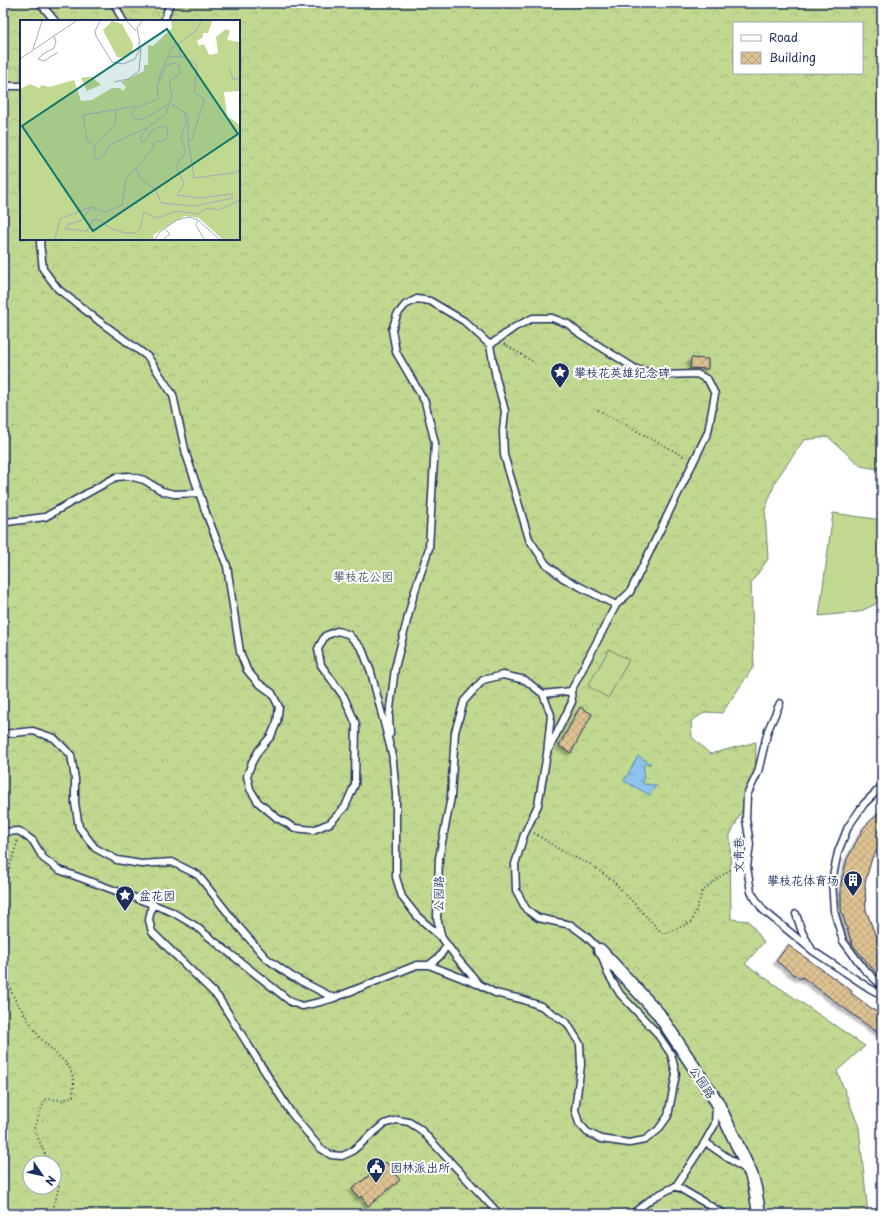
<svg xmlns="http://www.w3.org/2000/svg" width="885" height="1217" font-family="'Playpen Sans','LXGW WenKai TC',sans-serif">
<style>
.forest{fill:url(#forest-crowns);stroke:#6e8476;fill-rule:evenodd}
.garden{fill:#c0d88f;stroke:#6e8476}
.water{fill:url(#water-ripples);stroke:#5f88b3}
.building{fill:url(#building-cross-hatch);stroke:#1b2f5e;filter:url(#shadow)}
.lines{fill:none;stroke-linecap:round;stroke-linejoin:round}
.service-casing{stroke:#1b2f5e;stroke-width:9}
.minor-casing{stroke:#1b2f5e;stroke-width:15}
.path{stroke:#1b2f5e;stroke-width:2;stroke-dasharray:1 3;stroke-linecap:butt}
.service{stroke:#fff;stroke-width:6}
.minor{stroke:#fff;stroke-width:12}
.labels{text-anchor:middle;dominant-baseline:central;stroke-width:4;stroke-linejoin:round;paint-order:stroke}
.poi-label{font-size:12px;fill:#1b2f5e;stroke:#fff;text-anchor:start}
.park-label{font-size:12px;fill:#44596a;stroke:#fff}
.street-label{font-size:12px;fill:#1b2f5e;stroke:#fff}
.inset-road{fill:none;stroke:#a4acbf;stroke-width:1}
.view{fill:#0f766e;fill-opacity:0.15;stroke:#0f766e;stroke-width:2}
.inset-edge{fill:none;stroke:#1b2f5e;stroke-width:2}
</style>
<defs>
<pattern id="forest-crowns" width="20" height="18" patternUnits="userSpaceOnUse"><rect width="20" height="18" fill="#c0d88f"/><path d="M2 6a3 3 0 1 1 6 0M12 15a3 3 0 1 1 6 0" fill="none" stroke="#a4ba7e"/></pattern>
<pattern id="water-ripples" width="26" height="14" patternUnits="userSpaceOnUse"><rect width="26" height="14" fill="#8cc4eb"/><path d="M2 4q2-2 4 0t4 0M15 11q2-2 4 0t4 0" fill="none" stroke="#72a0c2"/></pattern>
<pattern id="building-cross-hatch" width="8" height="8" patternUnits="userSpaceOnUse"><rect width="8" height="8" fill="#ddc191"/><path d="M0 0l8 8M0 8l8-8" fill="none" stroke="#bda67f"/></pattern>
<filter id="shadow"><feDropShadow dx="-3" dy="3" stdDeviation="1" flood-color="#0004"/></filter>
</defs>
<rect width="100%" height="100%" fill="#fff"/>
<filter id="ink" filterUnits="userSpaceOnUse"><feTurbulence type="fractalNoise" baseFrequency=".025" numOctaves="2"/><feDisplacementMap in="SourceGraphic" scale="8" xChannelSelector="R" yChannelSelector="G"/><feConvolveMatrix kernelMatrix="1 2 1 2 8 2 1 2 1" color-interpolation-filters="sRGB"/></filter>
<g filter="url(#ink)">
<path class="forest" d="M3,3H882V470L861,466L828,437L804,440L776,480L765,510L768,559L751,583L754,666L722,713L706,712L691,721L692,737L710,754L756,742L755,785L730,835L731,919L749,921L764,942L745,964L865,1046L837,1071L859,1127L868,1214H3ZM21,21H239V239H21ZM734,23H862V73H734ZM30,1163H54V1187H30Z"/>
<path class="garden" d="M833,513L882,520V601L859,612L819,616Z
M609,649L629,660L608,698L588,686Z
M882,872V916C877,903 877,885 882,872Z"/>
<path class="water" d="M638,756L651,764H644L643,784L656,785L650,795L624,781Z"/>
<path class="building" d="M691,358L708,359V369L690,368Z
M580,707L592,714L571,753L559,746Z
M882,810V844L872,858L865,883L866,910L875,934L882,943V980L852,944L841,910V883L847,859L864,827Z
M788,945L852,991L851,993L882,1016V1036L802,977L800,979L776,961Z
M386,1162L400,1180L368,1206L361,1196L359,1198L352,1189Z"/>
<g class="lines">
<g class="service-casing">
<path id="service" d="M40,3L55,21
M114,3L123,21
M164,21L170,3
M3,86H21
M41,239L40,243L43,269L58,289L99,321L148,357L173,395L186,454L206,513L227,566L240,652L247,670L257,682L272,693L279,707L277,722L271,736L259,750L252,762L247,776L250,789L258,802L277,818L295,828L313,830L330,823L345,807L355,784L356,724L344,697L321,665L318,649L325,636L337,631L348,634L362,649L371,672L392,754
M490,345L515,327L533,318H552L568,324L580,334L636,369L660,375L697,374L708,380L715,394L708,432L630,592L616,605L571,691L572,702L549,749
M3,521L7,522L45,517L116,477L129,476L144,480L162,491L174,494L199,493
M503,675L525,680L543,694L551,715L547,754L538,805L524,835L515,864L516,890L526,909L538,918L571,925L586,936L600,950L608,974L620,994L656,1032L671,1054L676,1074L668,1116L658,1130L645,1140L629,1143L601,1139L587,1132L579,1123L575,1110L581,1065L580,1044L567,1023L541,1006L521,999L495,993L479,984L456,957L442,938L437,918L439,858L451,797L455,732L464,701L483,680Z
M543,694L571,691
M780,703L768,730L758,772L747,795L746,819L750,844L747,867L751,892L763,910L813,951L869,988L882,995
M3,734L33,731L54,738L71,755L75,779V803L79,827L95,848L117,860L141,864L172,862L198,875L238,926L266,958L291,976L334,998
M390,734L389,717L395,668L413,597L429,548L435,443L425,402L396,352L392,330L397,315L405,305L417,299L430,301L464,321L490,345L496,378L505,411L503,431L504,455L529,539L546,564L563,578L616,605
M392,751L396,794V877L402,897L417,916L442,938
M882,786L864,804L848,827L838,852L832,881L834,911L843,941L864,969L882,986
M3,832L19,831L33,841L43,858L59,870L152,904L172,912L194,925L291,1002L302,1006L320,1002L334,998L417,965H429L477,984
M152,904L149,920L152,932L218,997L291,1113L320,1148L331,1155L342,1156L351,1152L384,1124L397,1120L409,1122L421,1130L499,1214
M796,914L802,932L811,948
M429,965L440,956L447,945
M705,1142L747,1171
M676,1186L724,1214
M632,1214L654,1197L676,1186L705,1142L715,1124L716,1105"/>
</g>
<g class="minor-casing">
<path id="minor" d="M600,950L658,1013L717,1102L751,1174L755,1188L759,1214"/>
</g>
<path class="path" d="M504,344L535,363
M598,410L687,458
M534,833L565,853L590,864L612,880L663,934L692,922L702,892L718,878L739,864
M3,888L18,840
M3,911L8,931L3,951
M3,970L14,998L40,1038L69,1066L74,1080L73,1096L63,1100L45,1099L34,1129L49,1163
M52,1214L59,1186L54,1174"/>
<use href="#service" class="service"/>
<use href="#minor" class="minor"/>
</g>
</g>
<defs>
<g id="sight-pin" transform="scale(1)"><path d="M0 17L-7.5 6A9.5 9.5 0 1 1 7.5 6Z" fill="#1b2f5e" stroke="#fff"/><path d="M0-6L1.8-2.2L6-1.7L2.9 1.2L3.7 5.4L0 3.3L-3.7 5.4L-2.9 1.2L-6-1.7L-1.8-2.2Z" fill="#fff"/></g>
<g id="building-pin" transform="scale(1)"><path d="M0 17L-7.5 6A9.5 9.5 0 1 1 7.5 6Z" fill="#1b2f5e" stroke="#fff"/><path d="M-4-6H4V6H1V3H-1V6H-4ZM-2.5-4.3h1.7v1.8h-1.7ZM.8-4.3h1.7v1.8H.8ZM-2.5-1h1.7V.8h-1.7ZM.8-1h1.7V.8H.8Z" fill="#fff"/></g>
<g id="civic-pin" transform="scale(1)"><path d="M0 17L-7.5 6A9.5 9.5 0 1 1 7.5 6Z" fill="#1b2f5e" stroke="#fff"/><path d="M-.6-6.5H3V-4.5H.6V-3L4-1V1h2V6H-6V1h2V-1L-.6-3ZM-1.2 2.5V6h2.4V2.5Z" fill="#fff"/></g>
</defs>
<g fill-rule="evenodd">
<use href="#sight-pin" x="560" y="372"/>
<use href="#building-pin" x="853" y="880"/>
<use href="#sight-pin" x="125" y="895"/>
<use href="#civic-pin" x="376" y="1167"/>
</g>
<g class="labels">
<g class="poi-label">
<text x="574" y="372">攀枝花英雄纪念碑</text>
<text x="839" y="880" text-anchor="end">攀枝花体育场</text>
<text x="139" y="895">盆花园</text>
<text x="390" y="1167">园林派出所</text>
</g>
<g class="park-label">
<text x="363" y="576">攀枝花公园</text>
</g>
<g class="street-label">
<text transform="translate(738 855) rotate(-91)">文青巷</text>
<text transform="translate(438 894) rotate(-89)">公园路</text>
<text transform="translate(703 1082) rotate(57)">公园路</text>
</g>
</g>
<g transform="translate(20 20)">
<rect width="220" height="220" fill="#fff"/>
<path d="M151,1H192L188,13H183V17L177,21L179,26L184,24L189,35L198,33L196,17L206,9L210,11L207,20L220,22V71L204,72L207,96L220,105V219H202L179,198L165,196L133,215L134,219H0V69L10,64L19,68L22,65L29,67L54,60L61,81L72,80L92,68H100L103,71L106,67L101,62L124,51V45H128V25L133,26L152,8Z" fill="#c0d88f"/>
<path d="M92,1L102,4L113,24L112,32L106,37H97L83,10ZM66,57H72L81,65L67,71L61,58Z" fill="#c0d88f"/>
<path class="inset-road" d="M80,1L75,11L76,16L92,42L103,44L115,39L119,31V22M107,1L116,11M34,16L36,22L34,28L23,34L18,39L24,41L38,32M159,22L160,36M120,23L117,8L122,1M13,29L22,1M148,37L160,36L174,42L177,48L174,73L183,78L184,81L172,119L168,121M0,39L56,1M209,47L213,59H220M94,62L108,59L119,51L121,28M138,64L147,45L155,43L159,45L160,53L149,62L152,76L149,84L124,99H115L112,94L114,89L138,79L137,67L141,52L152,28L176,11L181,1M150,83L168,95V118L174,158L213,153L220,150M96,90L95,105L75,126L74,136L77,139L83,136L91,124L127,108M131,105L146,94L149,84M75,126L67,120L63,95L117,86M116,148L121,159L135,169L141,183L175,186L213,178L211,174L180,178L157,175L164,164L156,146L166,132L161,118L166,103L165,92M71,187L62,200L47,205L45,209L67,211L73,200L77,199L92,209L105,213H115L120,209L124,192L137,198L157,191L177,194L188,188L199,190L220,180M35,219L40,199L71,187L85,192L102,185L106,159L131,131L135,122L146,120L148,116L147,108L141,106L131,111L125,122L121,121V116L131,104M135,219L140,212L157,200L169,197L178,200M144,219L150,214L145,209M184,219L176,205L178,200L199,219"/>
<path class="view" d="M147,9L218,114L73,211L2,106Z"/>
<rect width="220" height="220" class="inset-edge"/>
</g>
<rect width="885" height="1217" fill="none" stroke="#fff" stroke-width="16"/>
<rect x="8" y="8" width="869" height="1201" fill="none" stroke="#1b2f5e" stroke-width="1.5" filter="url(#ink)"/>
<rect x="733" y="22" width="130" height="52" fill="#ffffff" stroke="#a4acbf"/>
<rect x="741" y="35" width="20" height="6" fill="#ffffff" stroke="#a4acbf"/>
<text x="769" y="42" font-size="12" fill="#1b2f5e">Road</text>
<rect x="741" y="52" width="20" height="12" fill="url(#building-cross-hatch)" stroke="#a4acbf"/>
<text x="769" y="62" font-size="12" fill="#1b2f5e">Building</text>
<g transform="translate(42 1175) rotate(124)"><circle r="19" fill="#ffffff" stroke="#a4acbf"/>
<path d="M0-3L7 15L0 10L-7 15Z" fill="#1b2f5e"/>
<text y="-6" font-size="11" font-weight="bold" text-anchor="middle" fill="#1b2f5e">N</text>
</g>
</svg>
